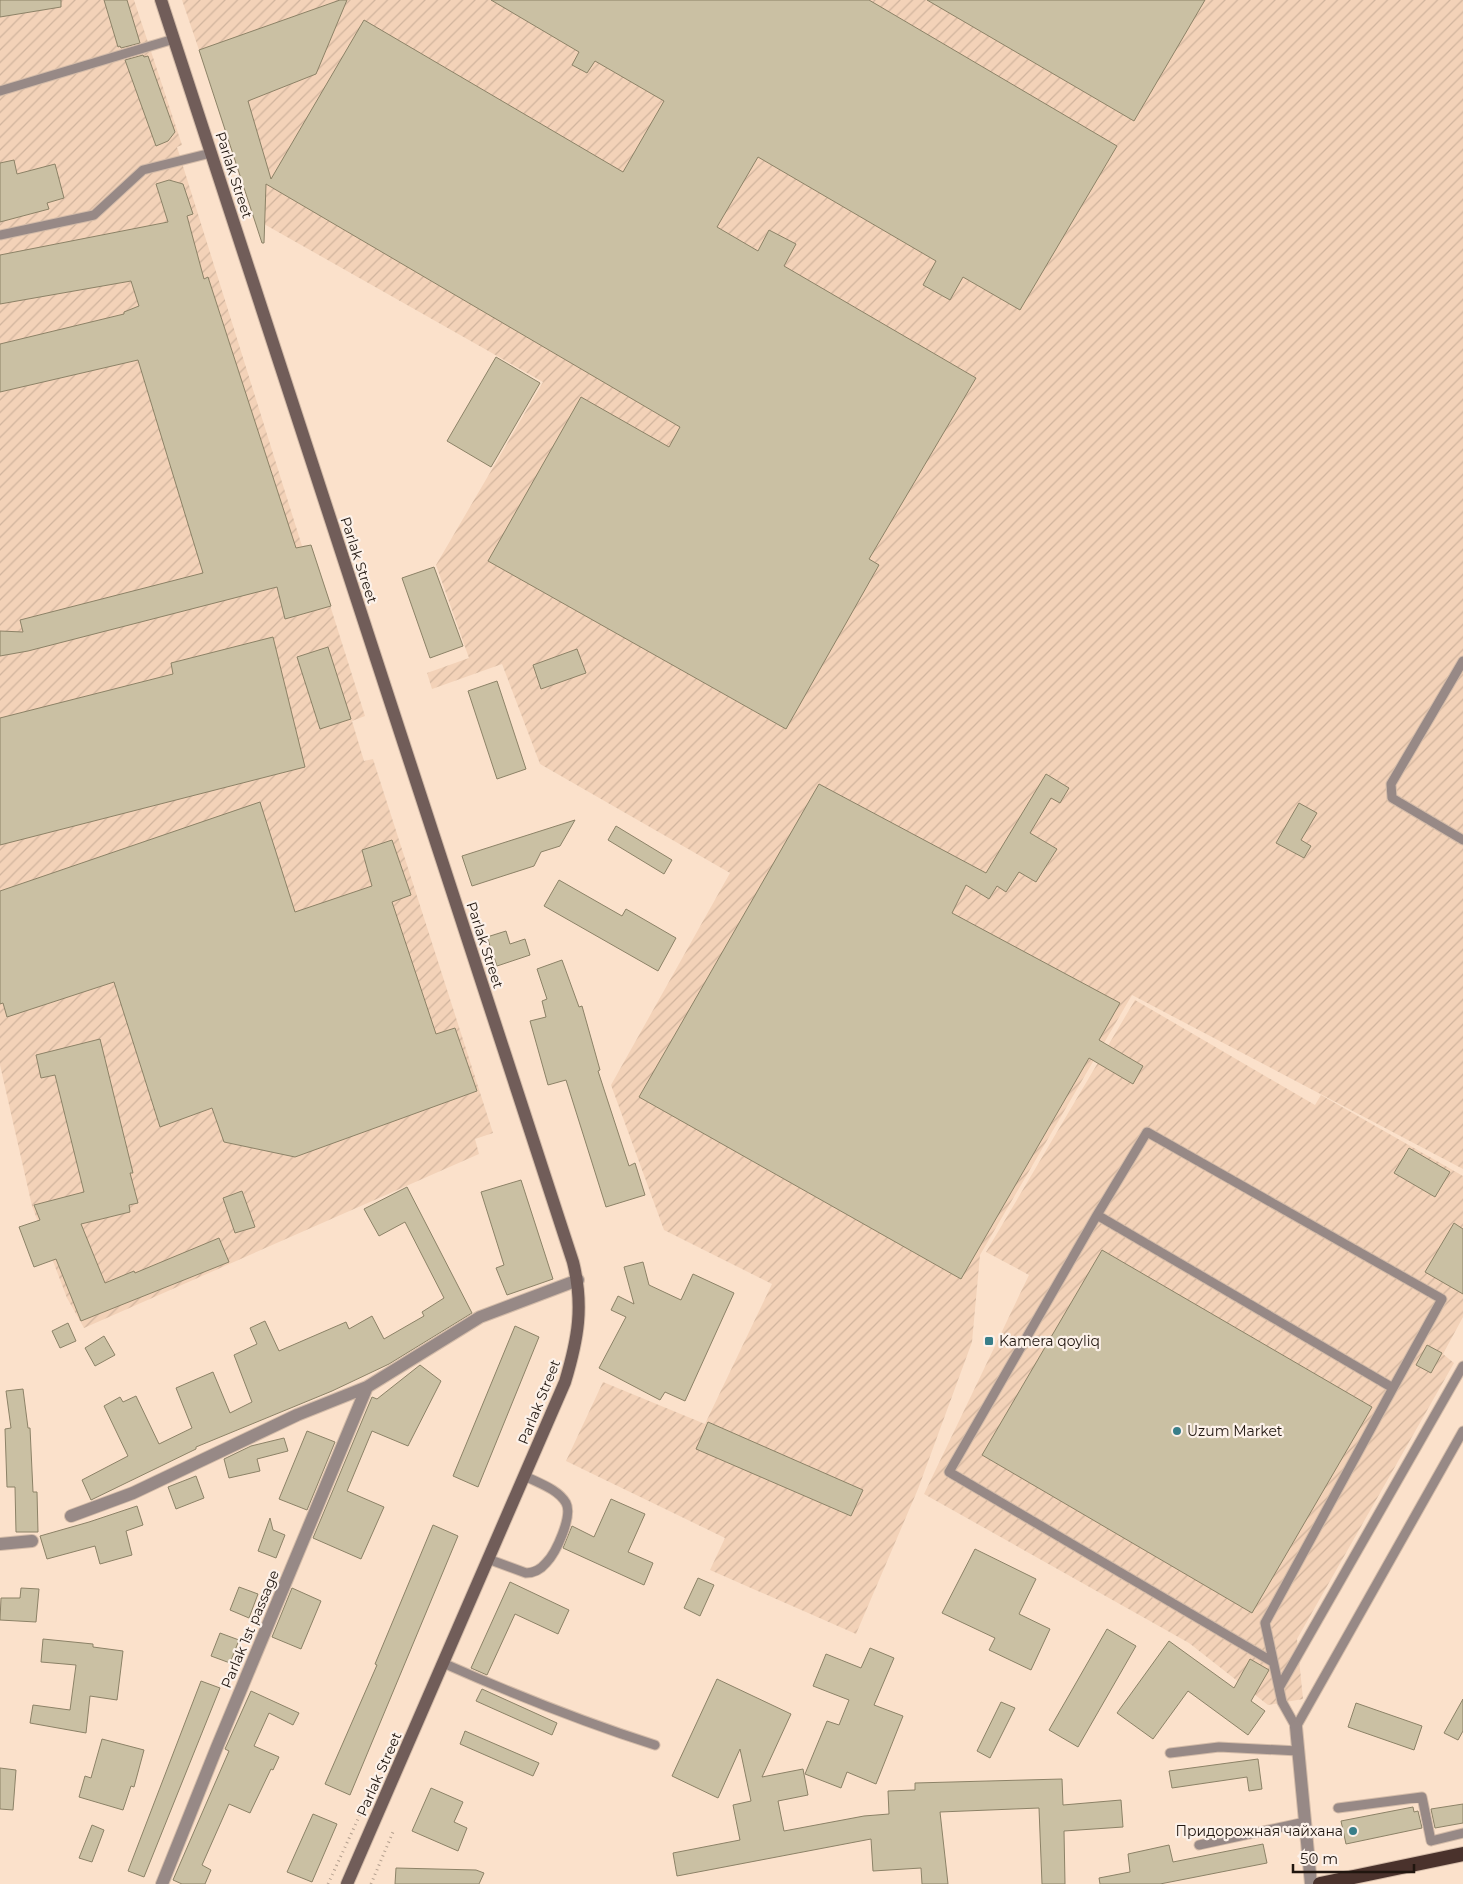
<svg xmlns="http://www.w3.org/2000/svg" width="1463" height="1884" font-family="Montserrat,sans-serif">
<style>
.industrial{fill:url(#industrial-furrows)}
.building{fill:#cac0a3;stroke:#8c8267}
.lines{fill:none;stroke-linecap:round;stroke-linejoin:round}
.service-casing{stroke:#d4bca9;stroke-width:11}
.minor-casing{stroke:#d4bca9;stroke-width:14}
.secondary-casing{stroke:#d4bca9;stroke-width:14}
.trunk-casing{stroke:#d4bca9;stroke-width:16}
.path{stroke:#b39f8e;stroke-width:3;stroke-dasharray:1 4;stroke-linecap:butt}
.service{stroke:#978986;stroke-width:9}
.minor{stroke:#978986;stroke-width:12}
.secondary{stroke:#715d59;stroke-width:12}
.trunk{stroke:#4a322c;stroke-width:14}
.poi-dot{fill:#387e89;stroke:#fcf1e9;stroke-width:2}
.labels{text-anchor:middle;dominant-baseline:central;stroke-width:4.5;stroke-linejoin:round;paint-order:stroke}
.street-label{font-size:14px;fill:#20160f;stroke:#fcf1e9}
.poi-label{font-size:14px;fill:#20160f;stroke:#fcf1e9;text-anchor:start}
</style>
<defs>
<pattern id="industrial-furrows" width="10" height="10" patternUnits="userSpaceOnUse" patternTransform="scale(1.25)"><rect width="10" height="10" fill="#f3d2b8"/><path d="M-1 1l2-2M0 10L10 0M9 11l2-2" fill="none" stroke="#d0b49d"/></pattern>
</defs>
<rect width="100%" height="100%" fill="#fbe1cb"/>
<path class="industrial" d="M0,0H134L182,145L177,147L302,546L311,545L365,716L352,721L364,761L373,759L493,1133L475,1139L479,1154L84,1328L67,1298L32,1206L0,1065Z
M182,0H1463V1169L1132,995L980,1255L972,1342L918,1489L856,1634L710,1570L725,1538L566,1461L603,1382L705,1424L772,1284L664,1230L611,1085L730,873L540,764L502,664L432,689L427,673L469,658L436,565L543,382L264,224L199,50Z
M1135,1000L1315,1105L1321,1095L1463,1176V1317L1443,1354L1454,1363L1297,1639L1303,1699L1268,1705L1189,1643L924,1494L1029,1275L986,1252Z"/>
<path class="building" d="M0,0H61V7L0,17Z
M104,0H127L140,43L121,48L120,46L118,47Z
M340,0H347L316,74L248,101L271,179L364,20L623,172L664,101L595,61L587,73L572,65L579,52L491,0H869L1117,146L1020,310L963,277L950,300L923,285L936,261L758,157L717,227L758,251L769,230L796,244L784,266L976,378L869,559L879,565L786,729L488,561L581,397L669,447L680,427L266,184L264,243H262L199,50Z
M927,0H1205L1134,121Z
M143,55L144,57L148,56L175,132L168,141L156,146L125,60Z
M14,160L17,174L55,164L64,198L47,203L49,209L0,222V163Z
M169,180L183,184L193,214L187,216L204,279L208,277L296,548L311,545L331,606L285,619L277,587L28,651L0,656V631L23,632L20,620L203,573L138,360L0,392V344L124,314V312L139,306L131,281L0,304V255L168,222L156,184Z
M496,357L540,383L491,467L447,441Z
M434,567L463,646L430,658L402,578Z
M273,637L305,767L0,845V718L173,674L171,663Z
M328,647L351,719L320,729L297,657Z
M577,649L586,673L541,689L533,665Z
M497,681L526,769L497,779L468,691Z
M1046,774L1069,788L1060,803L1051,798L1030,833L1057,849L1036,882L1019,872L1006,892L997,886L989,899L966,885L952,913L1120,1003L1099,1040L1143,1066L1133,1084L1089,1058L961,1279L639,1097L819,784L986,873Z
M260,802L295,912L372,886L362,850L392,840L411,895L392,902L436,1034L455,1028L477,1091L295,1157L224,1142L212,1108L160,1127L114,982L7,1017L3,1003L0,1004V891Z
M1299,803L1317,813L1301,840L1311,846L1304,858L1276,843Z
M575,820L560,846L541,852L534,866L472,886L462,856Z
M616,826L672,860L664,874L608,840Z
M559,880L622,916L626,909L676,938L658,971L544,906Z
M506,931L510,944L525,939L530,955L497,966L487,937Z
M562,960L579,1007L582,1006L600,1070L598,1071L629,1166L635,1163L645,1195L606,1207L566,1080L548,1085L530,1021L546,1017L542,1001L547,999L537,969Z
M100,1039L133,1173H130L138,1203L129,1205L130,1212L81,1224L105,1283L134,1271L135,1273L219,1238L229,1262L81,1321L56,1259L34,1267L19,1227L40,1220L34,1205L84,1192L55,1075L41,1078L36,1055Z
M1409,1148L1450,1172L1435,1197L1394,1173Z
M521,1180L553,1279L507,1295L496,1268L504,1265L481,1192Z
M407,1187L472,1313L389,1364L332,1391L196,1447V1449L91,1500L82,1480L128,1456L104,1406L120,1397L123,1402L136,1396L159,1444L192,1428L176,1388L213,1372L230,1413L252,1402L234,1355L257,1344L250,1328L265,1321L279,1351L346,1322L349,1329L372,1316L384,1339L424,1316L422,1312L444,1298L405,1222L379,1236L364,1209Z
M242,1191L255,1227L235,1233L223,1198Z
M1454,1223L1463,1229V1294L1425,1272Z
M1102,1250L1372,1407L1252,1613L982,1455Z
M643,1262L649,1285L681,1300L693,1274L734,1293L685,1401L665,1392L660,1400L599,1368L626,1317L611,1310L618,1296L634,1304L624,1267Z
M68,1323L76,1341L60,1348L52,1331Z
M515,1326L539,1337L478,1487L453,1476Z
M104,1336L115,1355L95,1366L85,1348Z
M1427,1345L1442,1353L1431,1373L1416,1365Z
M420,1365L441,1381L408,1446L372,1431L347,1491L384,1507L361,1559L313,1538L372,1397L377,1399Z
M23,1389L28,1428H30L33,1492H37L38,1532H16L15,1487H7L5,1429L11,1428L6,1391Z
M708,1422L863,1490L851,1516L696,1449Z
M307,1431L335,1442L307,1510L279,1499Z
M284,1438L288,1451L257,1459L260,1471L229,1478L224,1459L251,1446Z
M196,1476L204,1498L176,1509L168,1487Z
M611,1499L645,1514L628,1552L653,1563L644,1585L563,1548L572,1526L594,1537Z
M137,1506L143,1525L126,1531L132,1555L100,1564L95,1546L47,1559L40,1536L89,1522Z
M270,1518L273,1530L285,1535L276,1558L258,1551Z
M433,1525L458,1536L350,1795L325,1784L377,1665L375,1664Z
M975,1549L1036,1579L1019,1614L1050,1629L1031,1670L989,1650L995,1638L942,1613Z
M698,1578L714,1585L700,1616L684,1608Z
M510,1582L569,1610L558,1634L515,1614L487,1675L471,1668Z
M239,1587L258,1594L249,1618L230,1610Z
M21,1588L39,1589L36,1622L0,1620L1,1598H20Z
M292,1588L321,1601L301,1649L272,1637Z
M1107,1629L1136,1646L1078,1747L1049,1730Z
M220,1633L239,1640L230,1663L211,1656Z
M43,1639L93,1644V1647L123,1651L117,1700L90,1696L86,1733L30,1723L33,1705L70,1710L76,1665L41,1662Z
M1169,1641L1234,1688L1250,1659L1269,1670L1251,1701L1265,1711L1248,1735L1188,1691L1153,1739L1117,1713Z
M870,1648L894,1658L874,1705L903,1716L876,1784L847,1772L841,1788L805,1774L827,1721L839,1725L849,1700L813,1686L826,1654L861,1668Z
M717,1679L791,1714L762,1777L803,1769L808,1795L778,1801L784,1831L864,1816L889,1814L888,1791L915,1790V1783L1062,1779L1063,1805L1121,1800L1123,1827L1064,1831L1065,1884H1042L1039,1808L940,1812L948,1884H922L921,1868L873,1871L871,1839L677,1876L673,1853L740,1840L733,1805L751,1801L740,1749L718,1798L672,1776Z
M201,1681L220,1688L144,1877L128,1871Z
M482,1689L557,1723L552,1735L476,1701Z
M251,1691L299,1713L293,1725L269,1713L254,1746L279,1757L273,1770L271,1769L250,1813L229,1804L202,1865L211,1870L205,1884H182L173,1880L229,1751L225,1749Z
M1463,1699V1731L1458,1740L1444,1733Z
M1001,1702L1015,1708L990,1758L977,1751Z
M1356,1703L1422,1726L1414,1750L1348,1727Z
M465,1731L539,1763L533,1776L460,1744Z
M102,1739L144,1750L134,1787L131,1786L123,1810L79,1797L85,1776L91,1778Z
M1258,1759L1262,1789L1249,1791L1247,1777L1172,1788L1169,1771Z
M0,1768L16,1770L13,1810L0,1809Z
M431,1788L463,1802L454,1822L467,1828L458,1851L412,1831Z
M1463,1804V1823L1435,1828L1431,1809Z
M1413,1807L1414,1812L1418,1811L1422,1828L1346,1844L1341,1821Z
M313,1814L337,1824L312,1882L287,1872Z
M92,1825L104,1830L92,1862L79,1858Z
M1263,1844L1267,1863L1160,1884H1100L1099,1878L1130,1872L1128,1854L1169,1845L1173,1862Z
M396,1868L476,1870L484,1873L479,1884H395Z"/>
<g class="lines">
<g class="service-casing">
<path id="service" d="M0,91L174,39
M0,235L94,215L143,170L211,153
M1463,661L1391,784L1392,798L1463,840
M1097,1215L1147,1132L1442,1299L1393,1388
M488,1559L526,1573C534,1573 541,1569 546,1563C556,1553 573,1516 566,1503C558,1489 538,1483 525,1476
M1273,1662L949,1472L1097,1215L1393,1388L1265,1623L1282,1702L1296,1727
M443,1663C513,1694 583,1722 655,1745
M1279,1688L1463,1366
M1296,1727L1463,1431
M1170,1753L1219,1747L1298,1751
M1338,1808L1422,1797L1431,1841L1463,1833
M1199,1845L1305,1822"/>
</g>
<g class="minor-casing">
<path id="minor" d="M71,1516L133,1493L297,1415L367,1387L480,1317L578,1280
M0,1544L32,1541
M1296,1727L1311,1884
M162,1884L217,1747L367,1387"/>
</g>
<g class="secondary-casing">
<path id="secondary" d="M161,0L573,1262C584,1306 578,1339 565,1382L347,1884"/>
</g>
<g class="trunk-casing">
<path id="trunk" d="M1320,1884L1463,1854"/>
</g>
<path class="path" d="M328,1884L364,1806
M371,1884L393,1832"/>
<use href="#service" class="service"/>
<use href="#minor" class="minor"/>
<use href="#secondary" class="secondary"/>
<use href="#trunk" class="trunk"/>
</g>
<g class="poi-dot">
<rect x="984" y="1336" width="10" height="10" rx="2.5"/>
<circle cx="1177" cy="1431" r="5"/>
<circle cx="1353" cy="1831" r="5"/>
</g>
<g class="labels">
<g class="street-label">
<text transform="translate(234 175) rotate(72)">Parlak Street</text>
<text transform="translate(359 560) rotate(72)">Parlak Street</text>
<text transform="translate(485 945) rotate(72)">Parlak Street</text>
<text transform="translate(539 1402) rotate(-68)">Parlak Street</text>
<text transform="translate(250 1629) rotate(-67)">Parlak 1st passage</text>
<text transform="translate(379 1774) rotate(-66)">Parlak Street</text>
</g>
<g class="poi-label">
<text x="999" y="1341">Kamera qoyliq</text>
<text x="1187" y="1431">Uzum Market</text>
<text x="1343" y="1831" text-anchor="end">Придорожная чайхана</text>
</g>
</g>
<path d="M1293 1864v8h121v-8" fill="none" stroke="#20160f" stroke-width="2.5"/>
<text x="1300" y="1864" font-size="15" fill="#20160f" stroke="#fcf1e9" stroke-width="4" paint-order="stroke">50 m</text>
</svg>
